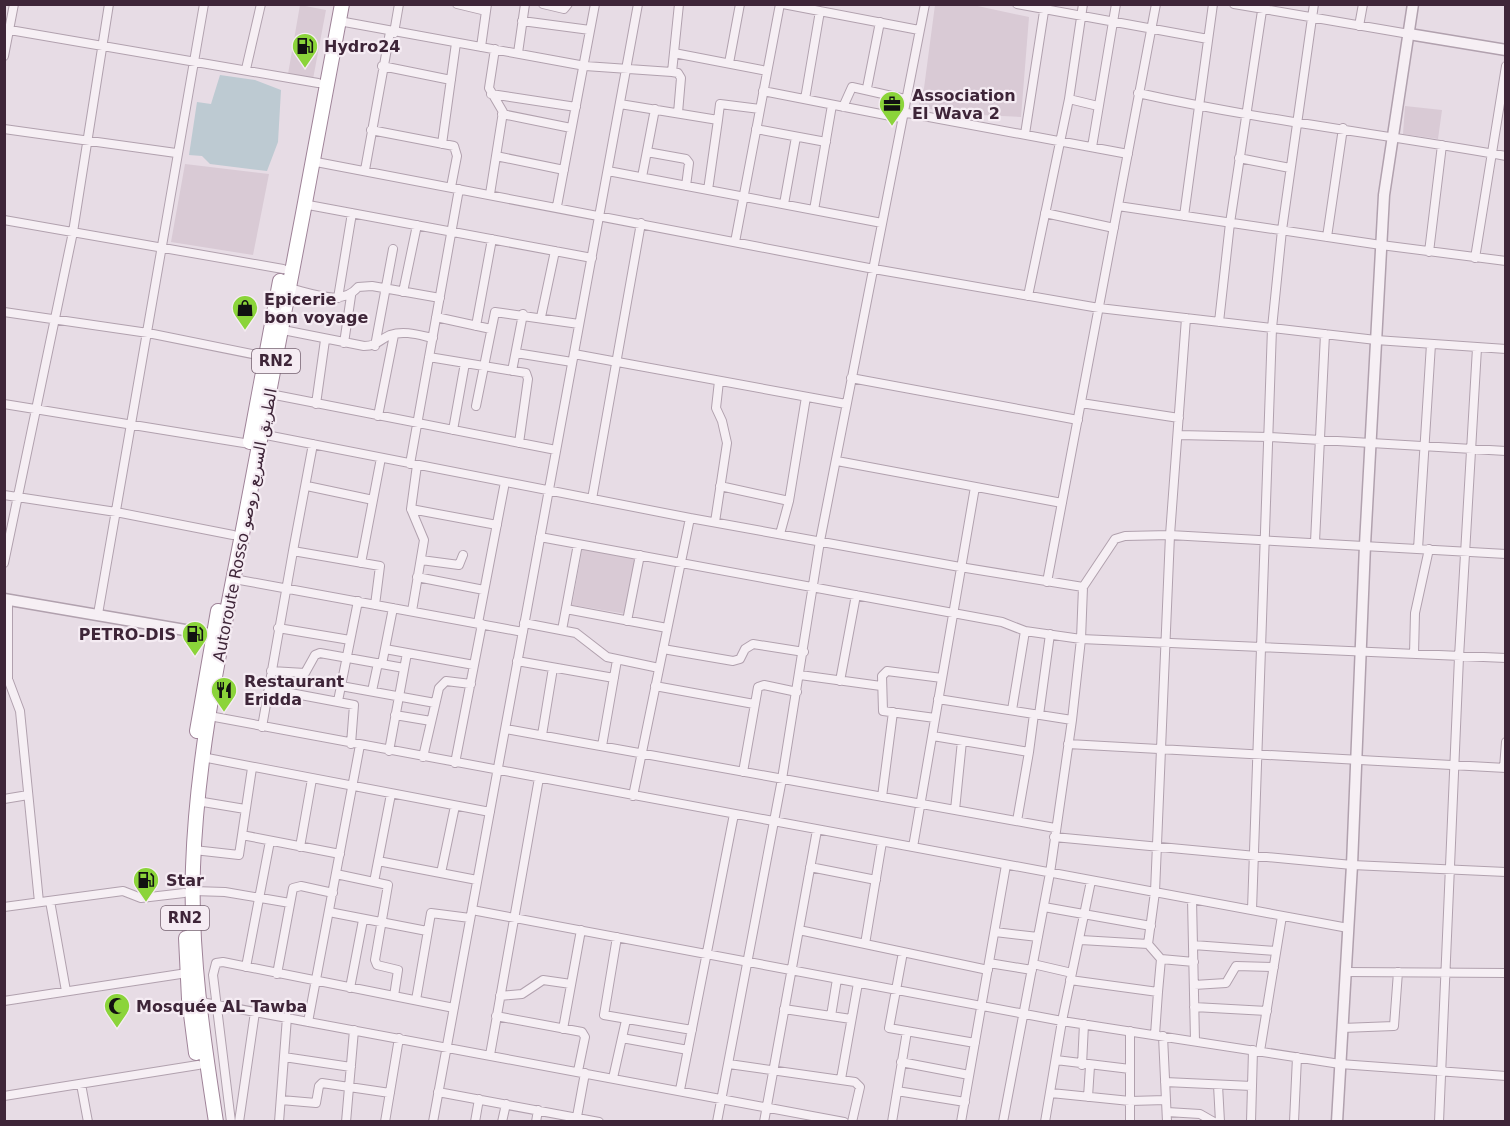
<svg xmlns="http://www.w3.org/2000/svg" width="1510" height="1126" font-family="'DejaVu Sans','Noto Sans Arabic',sans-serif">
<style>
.built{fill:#d9cad5}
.green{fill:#bdcad2}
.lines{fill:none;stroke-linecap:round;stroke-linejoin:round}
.minor-casing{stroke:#b1a1ae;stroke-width:10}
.tertiary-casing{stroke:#b1a1ae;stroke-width:13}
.trunk-casing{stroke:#9f8398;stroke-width:16}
.minor{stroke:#f6eff4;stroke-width:8}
.tertiary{stroke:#f6eff4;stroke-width:10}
.trunk{stroke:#fff;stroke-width:14}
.labels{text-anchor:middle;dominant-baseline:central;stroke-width:4.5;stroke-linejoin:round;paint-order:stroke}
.shield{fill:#f5ecf3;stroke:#756170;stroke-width:1.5}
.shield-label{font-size:15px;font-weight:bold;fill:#3e2538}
.poi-label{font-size:16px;font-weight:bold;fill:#3e2538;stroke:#f5ecf3;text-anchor:start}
.street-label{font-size:16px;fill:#3e2538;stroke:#f5ecf3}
</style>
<rect width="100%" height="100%" fill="#e7dce5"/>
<path class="built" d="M300,5L326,10L313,79L288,74Z
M935,5H973L1029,17L1021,117L959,114L918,107L924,88Z
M1405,106L1442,110L1438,139L1403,134Z
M185,164L269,174L253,255L171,242Z
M583,545L637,555L626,614L572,605Z"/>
<path class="green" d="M220,75L255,80L281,90L278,142L267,171L210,164L202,156L189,155L197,102L211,104Z"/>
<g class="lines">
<g class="minor-casing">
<path id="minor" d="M457,4L486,11
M543,4L564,9L568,4
M783,4L919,30
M1017,4L1208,39
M1234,4L1409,34
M339,21L585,66L672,72L679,4
M522,21L590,30
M1359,26L1363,4
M4,29L318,83
M394,33L399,4
M481,47L487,4
M518,53L525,4
M674,53L767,71
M4,56L14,4
M729,63L740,4
M382,66L451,80
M246,69L261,4
M672,72L678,73L681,78L678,113
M867,88L880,22
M763,91L901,118
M1138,93C1259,120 1383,134 1506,156
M491,94L576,107
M805,99L820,11
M1069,99L1098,106
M620,104L718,120L708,190
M843,107L852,87L905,99
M902,112L1128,154
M502,114L571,128
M718,120L720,104L760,109
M4,129L176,153
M756,129L826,142
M371,130L454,146L457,156L451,187
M1025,134L1045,5
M442,144L456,43
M1092,147L1116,4
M647,152L686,159L689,163L686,186
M496,156L564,170
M1239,158L1290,168
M311,161L874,269L1099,308L1376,340L1506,349
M365,170L390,32
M608,171L882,223
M642,177L655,109
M490,194L503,112L489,88L495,49
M303,204L592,258
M784,204L796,137
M557,206L595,4
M1118,206L1381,245L1506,261
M814,210L832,105
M1045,213L1114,228
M1184,216L1213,4
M4,220L283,269
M1327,237L1343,128
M735,242L780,4
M1429,252L1442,145
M1475,258L1506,66
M288,288C311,293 342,307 358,287L372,286L440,298
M403,292L417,225
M1028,296L1069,99L1083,4
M338,298L352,213
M4,312L148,333L267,357
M436,317L491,329
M541,317L555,251
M1219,322L1230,223L1263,4
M476,326L492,239
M283,330L364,346C377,346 379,340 390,335C404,330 419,335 433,338
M344,343L351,296
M375,346L393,249
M516,353L572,362
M574,354L846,404
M429,357L526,373L528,379L519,443
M512,371L523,314
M851,378L1078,420
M270,394L556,450
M1081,403L1179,418
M4,404L250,444
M316,404L325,340
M476,406L495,312L579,324
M378,416L394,335
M453,430L465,363
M261,434L690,518L960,567L1083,587
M1178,435L1269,437L1506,451
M313,444L293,551L380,566L375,605
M837,461L1062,503
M410,464L459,189
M307,486L373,500
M720,486L789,501
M4,495L116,512L233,535
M592,499L641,223
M411,509L497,525
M715,522L727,443L722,421L716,408L719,381
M780,534L789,501L806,397
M540,537L1002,622L1025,631L1081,639L1506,658
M1315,542L1325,334
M1418,549L1431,344
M421,560L459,565L463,555
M4,563L73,232L109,4
M361,563L381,458
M417,577L484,590
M234,579L523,632
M1047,582L1156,4
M8,599V679L20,711L39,902
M566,609L667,628
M412,611L424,540L411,509L417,465
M98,614L204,4
M627,621L640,555
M478,623L505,482
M524,623L576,633L607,657L659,668
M278,628L350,640
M562,630L578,544
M385,649L474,665
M663,649L733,661L740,659L745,649L753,644L804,652
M1414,654L1415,613L1429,549
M517,661L614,678
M382,664L393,608
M271,671L305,673L315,655L320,653L404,668
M800,675L881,686
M840,681L856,595
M341,686L435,703
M655,686L754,704
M269,689L354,705L351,744
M372,691L378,663
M938,699L1072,720
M338,701L358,601
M1012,710L1025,631
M204,715L1348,928
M395,715L431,721
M1039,715L1050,634
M935,718L883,711L882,676L887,671L942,678
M262,727L293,551
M506,729L1055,828
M542,735L553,668
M933,736L1029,752L1017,821
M1068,744L1506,768
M602,746L617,660
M389,751L407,653
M1029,752L1034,714
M202,757L490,812
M423,757L439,688L446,681L471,684
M455,763L482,624
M1504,768L1506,742
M743,772L758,687L764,685L797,692
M633,796L690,518
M882,797L893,712
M4,799L28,795
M197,801L245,809
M955,810L962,741
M242,835L340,854
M1054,837L1352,865L1506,872
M300,847L312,779
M913,847L975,487
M194,850L239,855L252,768
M378,861L477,880
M810,867L876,880
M441,873L455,806
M336,874L388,885L375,960L377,965L398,970L394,996
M374,882L391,794
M193,891L225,892L290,903
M1192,899L1195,1041
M50,901L66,991
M4,907L123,891L141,898L184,893
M1044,907L1151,926
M472,910L1062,1021L1340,1064L1506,1076
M1252,910L1272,328L1282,230L1314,4
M329,912L427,931
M799,930L988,970
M995,932L1038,937
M617,937L604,1015L692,1030
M1081,940L1148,944L1161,959L1194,962
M865,944L882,842
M1148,944L1155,892L1170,535L1186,318
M1193,945L1276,951
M903,952L889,1028L975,1043
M989,963L1032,970
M1033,964L1072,973
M246,967L270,841
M1346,972L1506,973
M277,974L293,888L301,886L333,893
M1070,980L1158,992L1161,959
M1194,985L1226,983L1236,966L1274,967
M350,988L363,920
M500,996L522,994L543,980L571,984
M416,1000L431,913L470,918
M4,1001L187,973
M196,1001L844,1122
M1194,1007L1267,1011
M784,1009L851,1019
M496,1016L582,1032L585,1037L578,1071
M831,1016L837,979
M308,1022L360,745
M1342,1028L1394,1026L1398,972
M563,1029L581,930
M1130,1031V1122
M1155,1035L1158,992
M1163,1036L1167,1122
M622,1038L688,1050
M1260,1051L1282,916
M490,1055L539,778
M284,1057L351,1067
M1056,1060L1130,1069
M901,1062L969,1075
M729,1064L855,1082L860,1087L852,1122
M1082,1065L1084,1024
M613,1078L626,1020
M841,1079L858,983
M1165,1082L1252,1086
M81,1084L88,1122
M1218,1085L1220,1122
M680,1090L734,814
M897,1091L965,1102
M438,1092L599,1122
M1051,1093L1130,1101L1166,1100
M4,1096L198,1065
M1088,1097L1090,1066
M281,1100L316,1103L319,1086L322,1083L390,1093
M1167,1112L1200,1114L1214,1122
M231,1122L213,975L216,963L223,962L454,1008
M239,1122L255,1012
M279,1122L287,1017
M346,1122L354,1030
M385,1122L399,1038
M433,1122L638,4
M475,1122L479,1099
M502,1122L506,1104
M536,1122L538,1110
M576,1122L585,1073
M717,1122L782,779L820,541L925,4
M764,1122L817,830
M892,1122L907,1031
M961,1122L1006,865
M1003,1122L1050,873L1072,720L1081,639L1083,587L1115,539L1125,536L1170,535L1506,554
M1045,1122L1062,1021L1091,881
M1251,1122L1253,1050
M1294,1122L1297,1057
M1439,1122L1459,657L1477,348"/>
</g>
<g class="tertiary-casing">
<path id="tertiary" d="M1409,34L1506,50
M4,599L214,635
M1337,1122L1352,865L1365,545L1384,195L1413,4"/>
</g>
<g class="trunk-casing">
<path id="trunk" d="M250,442L280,281
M197,731L218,611
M186,938L189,999L196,1053
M216,1122C203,1038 190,952 193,867C197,750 223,634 245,519C277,347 311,176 342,4"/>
</g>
<use href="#minor" class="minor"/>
<use href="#tertiary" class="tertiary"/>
<use href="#trunk" class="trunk"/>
</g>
<defs>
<g id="fuel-pin" transform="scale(1.35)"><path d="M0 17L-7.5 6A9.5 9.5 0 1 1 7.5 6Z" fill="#8bd43a" stroke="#f5ecf3"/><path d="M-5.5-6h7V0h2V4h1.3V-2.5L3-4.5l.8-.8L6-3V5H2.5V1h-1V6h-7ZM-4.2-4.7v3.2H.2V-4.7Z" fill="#111"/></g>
<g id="office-pin" transform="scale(1.35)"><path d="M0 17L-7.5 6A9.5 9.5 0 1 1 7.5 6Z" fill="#8bd43a" stroke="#f5ecf3"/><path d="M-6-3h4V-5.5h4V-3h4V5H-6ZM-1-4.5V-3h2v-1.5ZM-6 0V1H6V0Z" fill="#111"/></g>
<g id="shop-pin" transform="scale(1.35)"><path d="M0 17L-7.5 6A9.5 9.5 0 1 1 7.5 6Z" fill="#8bd43a" stroke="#f5ecf3"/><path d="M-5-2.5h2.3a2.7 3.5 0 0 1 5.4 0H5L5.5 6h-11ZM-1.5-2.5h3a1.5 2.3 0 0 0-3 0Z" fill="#111"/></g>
<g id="restaurant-pin" transform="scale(1.35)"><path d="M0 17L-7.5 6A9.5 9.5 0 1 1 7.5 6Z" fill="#8bd43a" stroke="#f5ecf3"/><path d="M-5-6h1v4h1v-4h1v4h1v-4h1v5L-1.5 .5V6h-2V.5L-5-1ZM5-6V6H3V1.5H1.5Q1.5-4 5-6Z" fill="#111"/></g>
<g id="mosque-pin" transform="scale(1.35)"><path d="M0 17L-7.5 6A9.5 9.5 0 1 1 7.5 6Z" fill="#8bd43a" stroke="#f5ecf3"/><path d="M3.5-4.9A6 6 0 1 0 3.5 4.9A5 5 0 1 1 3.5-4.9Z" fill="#111"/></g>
</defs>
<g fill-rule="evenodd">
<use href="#fuel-pin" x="305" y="46"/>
<use href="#office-pin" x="892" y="104"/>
<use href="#shop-pin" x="245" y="308"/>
<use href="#fuel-pin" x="195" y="634"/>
<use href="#restaurant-pin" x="224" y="690"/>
<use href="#fuel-pin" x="146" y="880"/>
<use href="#mosque-pin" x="117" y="1006"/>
</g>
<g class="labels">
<g class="shield">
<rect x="252" y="349" width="48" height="24" rx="4.5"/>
<rect x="161" y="906" width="48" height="24" rx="4.5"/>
</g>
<g class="shield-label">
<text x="276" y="361">RN2</text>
<text x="185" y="918">RN2</text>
</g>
<g class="poi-label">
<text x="324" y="46">Hydro24</text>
<text x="912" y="95">Association<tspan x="912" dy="18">El Wava 2</tspan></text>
<text x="264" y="299">Epicerie<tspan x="264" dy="18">bon voyage</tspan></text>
<text x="176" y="634" text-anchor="end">PETRO-DIS</text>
<text x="244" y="681">Restaurant<tspan x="244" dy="18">Eridda</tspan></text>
<text x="166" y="880">Star</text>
<text x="136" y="1006">Mosquée AL Tawba</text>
</g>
<g class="street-label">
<text transform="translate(245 525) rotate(-79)">Autoroute Rosso الطريق السريع روصو</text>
</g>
</g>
<rect width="1510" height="1126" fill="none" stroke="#3e2538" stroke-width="12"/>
</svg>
